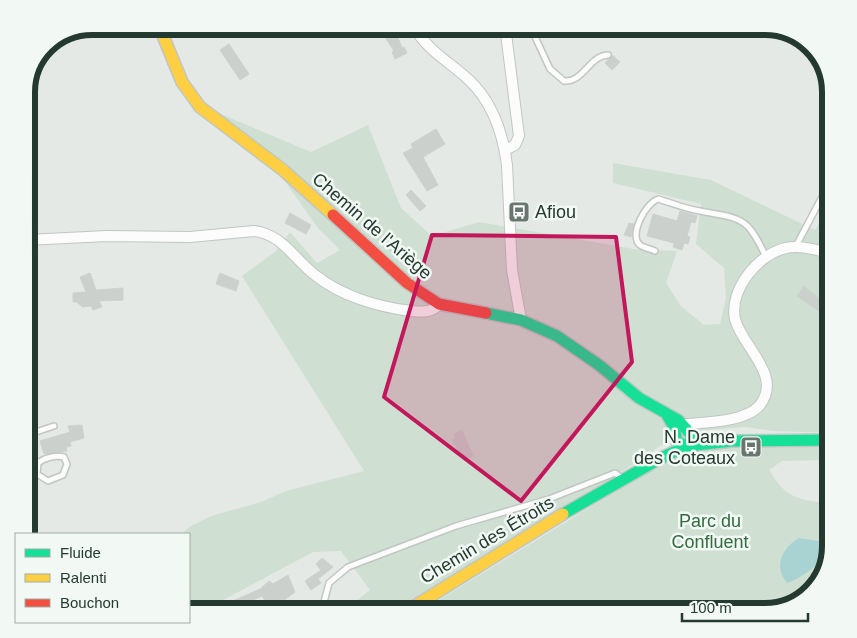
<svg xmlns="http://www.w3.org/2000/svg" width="857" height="638" font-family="Arial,sans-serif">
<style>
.green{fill:#cfe0d2}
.water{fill:#a9d3d2}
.building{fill:#cbd0cd;stroke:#cdd1cf}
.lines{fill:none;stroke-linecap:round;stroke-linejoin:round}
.lane-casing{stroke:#c1c6c3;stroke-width:8}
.street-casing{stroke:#c1c6c3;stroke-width:12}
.fast-casing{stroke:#c0c6c3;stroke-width:14}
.slow-casing{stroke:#c0c6c3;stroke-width:14}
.jam-casing{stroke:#c0c6c3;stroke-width:14}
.path{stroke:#c1c9c4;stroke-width:1;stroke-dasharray:2.5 4;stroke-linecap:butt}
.lane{stroke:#fbfcfb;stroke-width:5}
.street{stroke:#fbfcfb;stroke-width:10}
.fast{stroke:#16e098;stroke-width:11}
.slow{stroke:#ffcf43;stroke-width:11}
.jam{stroke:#f24e42;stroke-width:11}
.marked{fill:#c2185b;fill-opacity:0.2;stroke:#c2185b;stroke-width:4;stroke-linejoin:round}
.labels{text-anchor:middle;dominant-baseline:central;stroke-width:5;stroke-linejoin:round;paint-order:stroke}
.poi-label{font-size:18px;fill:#243a31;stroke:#f2f8f4;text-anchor:start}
.street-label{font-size:18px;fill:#243a31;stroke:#f2f8f4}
.park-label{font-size:18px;fill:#336c41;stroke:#f2f8f4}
.rim{fill:none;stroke:#243a31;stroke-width:6}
</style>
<rect width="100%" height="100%" fill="#e4e9e6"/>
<path class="green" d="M195,103L311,152L368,125L401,208L432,236L479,222L634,249L677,251L666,283L681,306L704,325L720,324L726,298L724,268L696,244L701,204L613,183V163L711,180L815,230L831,204V433L773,431L746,427L697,431L668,441L597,488L398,612H343L370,590L341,551L313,552L201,612H189V534H181L191,526L211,516L261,502L286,491L364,471L242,276L276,251L290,232L317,263L340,250L317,227L282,177Z
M831,447V460L782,461L769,470C787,500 799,499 831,504C831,542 831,582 795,604C787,609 774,610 765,612H419L659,465L685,453L709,448Z"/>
<path class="water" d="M799,538L831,543C830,558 801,579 787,583C773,566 782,548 799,538Z"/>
<path class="building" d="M394,27L402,48L404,47L407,53L395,59L392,52L394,51L382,33Z
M229,44L249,74L240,80L220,50Z
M612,55L620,62L612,70L605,63Z
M436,129L445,144L423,157L438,185L427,191L403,153L413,148L411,144Z
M411,190L426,206L420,211L406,195Z
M680,211L697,216L695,223L691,222L687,236L690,237L688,244L684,243L682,250L673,247L674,243L647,236L653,214L677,221Z
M290,213L311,225L306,234L285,223Z
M629,223L634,224L631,237L624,235Z
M90,273L96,290L123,288V300L99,301L102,307L93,310L91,306L82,307L77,302H73V293L86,292L80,277Z
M220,273L239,281L236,291L216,284Z
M804,286L821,300L823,297L831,302V313L826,309L823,314L797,296Z
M82,425L84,438L70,442L71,446L66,447L67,451L44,454L40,441L70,432L68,426Z
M462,430L473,456L464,460L452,440L455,438L454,434Z
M322,558L333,567L318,579L321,583L311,590L305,581L321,570L316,564Z
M288,575L295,592L274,608L269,601L266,602L262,596L226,612H208L260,589L269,581L273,584Z"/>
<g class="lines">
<g class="lane-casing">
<path id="lane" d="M530,26L550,69L564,81C583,83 590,55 608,55
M796,246L831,180
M655,251C651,249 644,248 640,245C628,235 646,203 658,199C672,203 686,209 700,211C742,219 747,216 766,257
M26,441L36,432L54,426
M26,461L38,463C44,458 55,455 64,457L67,464L63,475L48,481L37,474L38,463
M242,612L258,607
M318,612L323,606L329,583L348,567L456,526L549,499L615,473L622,478"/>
</g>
<g class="street-casing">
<path id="street" d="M413,26C430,53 446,59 468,79C492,101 503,134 507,165L512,270L521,320
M505,150L515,145L519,136L505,26
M26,240L107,236L190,237L254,231C282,234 294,259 315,275C341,296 378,307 411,311C421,312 433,313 439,304
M677,425C699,422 744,424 760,405C783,375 742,347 735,319C729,290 758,254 786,248C800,245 816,250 831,253"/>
</g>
<g class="fast-casing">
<path id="fast" d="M486,313L521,320L557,336L599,365L639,398L678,420L693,437L687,446
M667,415L674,427L677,442L687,446
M563,514L661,458L687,446L732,441L831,440"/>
</g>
<g class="slow-casing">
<path id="slow" d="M159,26L182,82L200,107L283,170L333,215
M405,612L563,514"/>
</g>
<g class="jam-casing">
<path id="jam" d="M333,215L407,283L439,304L486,313"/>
</g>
<path class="path" d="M826,242L831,239"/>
<use href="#lane" class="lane"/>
<use href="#street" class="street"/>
<use href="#fast" class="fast"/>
<use href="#slow" class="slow"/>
<use href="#jam" class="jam"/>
</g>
<path class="marked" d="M432,235L616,237L632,362L521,501L384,397Z"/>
<defs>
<g id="bus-square" transform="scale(1.125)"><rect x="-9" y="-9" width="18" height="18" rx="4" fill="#677770" stroke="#f2f8f4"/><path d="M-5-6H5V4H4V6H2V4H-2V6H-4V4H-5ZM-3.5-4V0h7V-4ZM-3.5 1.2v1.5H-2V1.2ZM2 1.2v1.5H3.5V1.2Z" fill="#fff"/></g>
</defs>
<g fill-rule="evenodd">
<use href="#bus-square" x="519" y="212"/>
<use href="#bus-square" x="751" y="447"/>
</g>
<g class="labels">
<g class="poi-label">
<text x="535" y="212">Afiou</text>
<text x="735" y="437" text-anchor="end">N. Dame<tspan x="735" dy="21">des Coteaux</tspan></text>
</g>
<g class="street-label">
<text transform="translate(372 226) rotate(41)">Chemin de l'Ariège</text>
<text transform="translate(487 540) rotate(-31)">Chemin des Étroits</text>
</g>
<g class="park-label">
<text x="710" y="521">Parc du<tspan x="710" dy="21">Confluent</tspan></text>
</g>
</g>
<path d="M0 0H857V638H0ZM92 35H765A57 57 0 0 1 822 92V546A57 57 0 0 1 765 603H92A57 57 0 0 1 35 546V92A57 57 0 0 1 92 35Z" fill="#f2f8f4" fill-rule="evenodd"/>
<path class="rim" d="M92 35H765A57 57 0 0 1 822 92V546A57 57 0 0 1 765 603H92A57 57 0 0 1 35 546V92A57 57 0 0 1 92 35Z"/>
<rect x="15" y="533" width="175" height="90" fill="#f2f8f4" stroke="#a0aca6"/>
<rect x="25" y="549" width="25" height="8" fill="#16e098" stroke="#a0aca6"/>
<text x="60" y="558" font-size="15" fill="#243a31">Fluide</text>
<rect x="25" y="574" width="25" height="8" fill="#ffcf43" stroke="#a0aca6"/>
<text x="60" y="583" font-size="15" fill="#243a31">Ralenti</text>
<rect x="25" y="599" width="25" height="8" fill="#f24e42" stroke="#a0aca6"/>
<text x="60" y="608" font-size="15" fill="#243a31">Bouchon</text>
<path d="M682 613v8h126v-8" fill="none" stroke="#243a31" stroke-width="2.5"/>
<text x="690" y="613" font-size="15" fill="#243a31" stroke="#f2f8f4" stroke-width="4" paint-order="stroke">100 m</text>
</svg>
